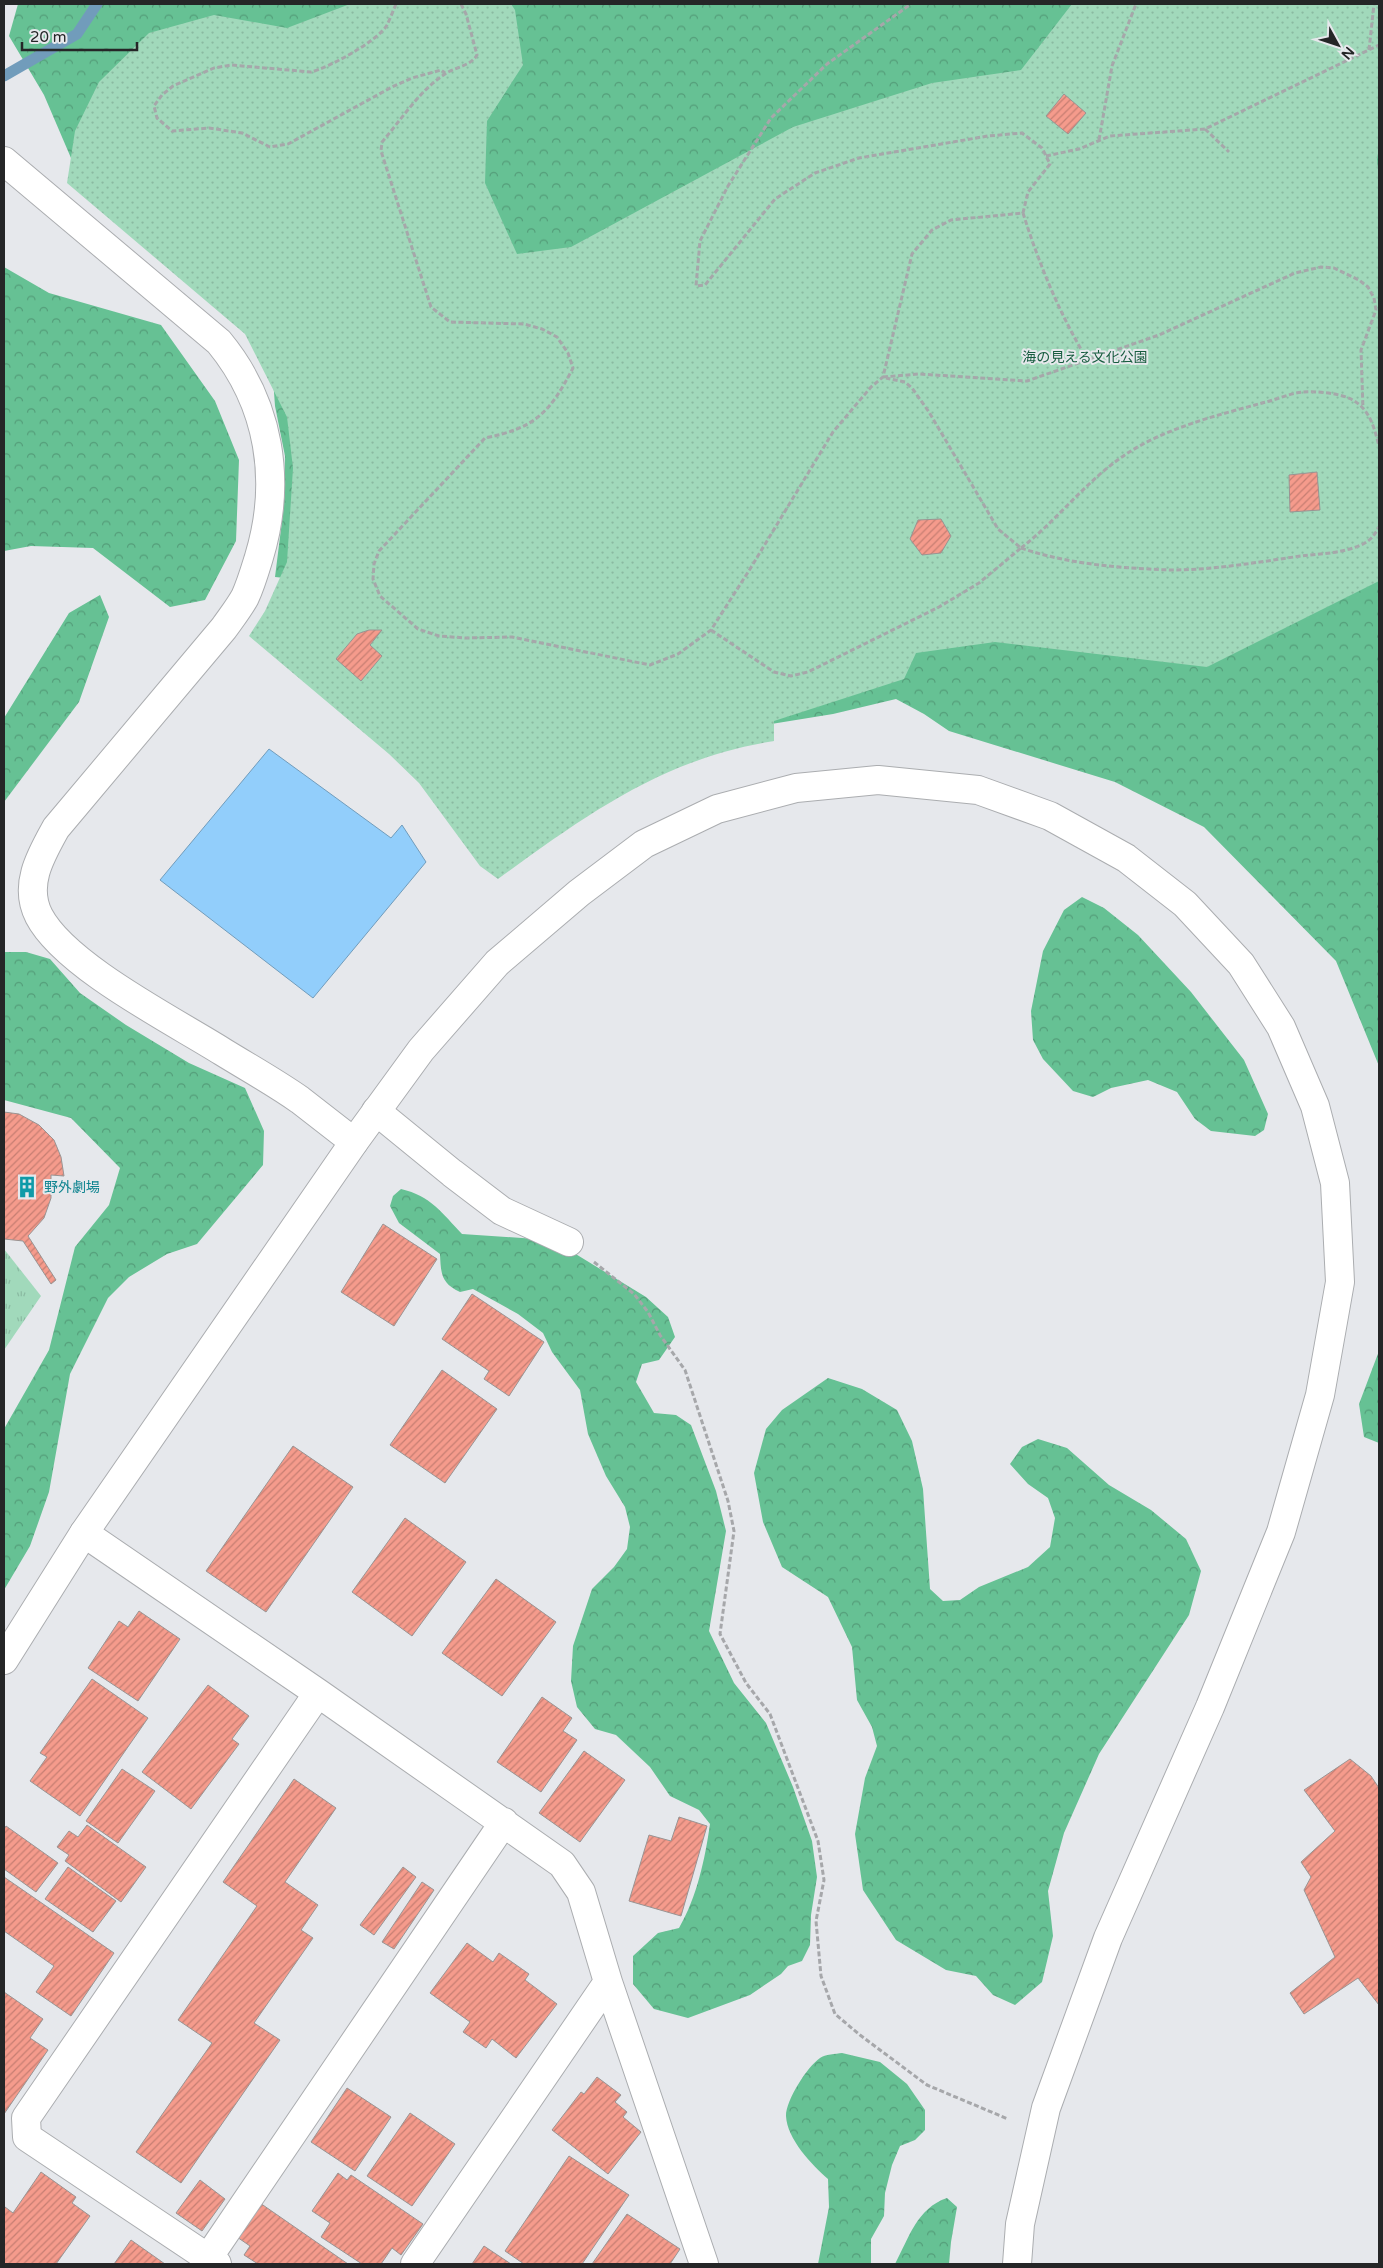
<svg xmlns="http://www.w3.org/2000/svg" width="1383" height="2268" font-family="'Varela Round','Noto Sans JP',sans-serif">
<style>
.grass{fill:url(#grass-tufts)}
.forest{fill:url(#forest-crowns)}
.park{fill:url(#park-dots)}
.water{fill:#92cefb;stroke:#719cbb}
.lines{fill:none;stroke-linecap:round;stroke-linejoin:round}
.stream{stroke:#719cbb;stroke-width:11}
.building{fill:url(#building-hatch);stroke:#999493}
.street-casing{stroke:#abadb0;stroke-width:30}
.secondary-casing{stroke:#abadb0;stroke-width:30}
.path{stroke:#a6a7aa;stroke-width:3;stroke-dasharray:5 2.5;stroke-linecap:butt}
.street{stroke:#fff;stroke-width:28}
.secondary{stroke:#fff;stroke-width:28}
.labels{text-anchor:middle;dominant-baseline:central;stroke-width:4;stroke-linejoin:round;paint-order:stroke}
.park-label{font-size:14px;fill:#175c3f;stroke:#e6e8ec}
.culture-label{font-size:14px;fill:#0d838f;stroke:#e6e8ec;text-anchor:start}
</style>
<defs>
<pattern id="grass-tufts" width="24" height="20" patternUnits="userSpaceOnUse" patternTransform="scale(1.25)"><rect width="24" height="20" fill="#a1d9bb"/><path d="M3 7l-1-3M5 7V3M7 7l1-3M15 17l-1-3M17 17v-4M19 17l1-3" fill="none" stroke="#8abaa1"/></pattern>
<pattern id="forest-crowns" width="20" height="18" patternUnits="userSpaceOnUse" patternTransform="scale(1.25)"><rect width="20" height="18" fill="#66c194"/><path d="M2 6a3 3 0 1 1 6 0M12 15a3 3 0 1 1 6 0" fill="none" stroke="#549d79"/></pattern>
<pattern id="park-dots" width="8" height="8" patternUnits="userSpaceOnUse" patternTransform="scale(1.25)"><rect width="8" height="8" fill="#a1d9bb"/><path d="M2 2h.1M6 6h.1" fill="none" stroke="#8abaa1" stroke-width="1.8" stroke-linecap="round"/></pattern>
<pattern id="building-hatch" width="6" height="6" patternUnits="userSpaceOnUse" patternTransform="scale(1.25)"><rect width="6" height="6" fill="#f59b8c"/><path d="M-1 1l2-2M0 6l6-6M5 7l2-2" fill="none" stroke="#c67e72"/></pattern>
</defs>
<rect width="100%" height="100%" fill="#e6e8ec"/>
<path class="grass" d="M4,1249L41,1296L4,1350Z"/>
<path class="forest" d="M18,4H1379V1066L1336,961L1204,827L1115,782L949,731L924,714L896,699L833,714L752,727L285,578L275,577L284,505L285,456L275,406L272,365L296,363L80,179L44,95L9,36Z
M4,267L49,293L161,325L215,401L239,460L236,541L205,600L170,607L93,548L31,546L4,551Z
M100,595L109,617L79,702L4,802V718L69,613Z
M1082,897L1104,908L1138,935L1191,992L1244,1060L1268,1114L1264,1130L1255,1136L1211,1131L1195,1119L1177,1092L1148,1080L1111,1088L1093,1097L1073,1091L1043,1059L1033,1040L1031,1011L1043,951L1064,910Z
M4,952H26L50,959L80,993L126,1025L189,1063L245,1088L264,1131L263,1165L197,1244L167,1254L129,1277L108,1298L70,1374L49,1492L30,1546L4,1590V1429L49,1350L75,1247L109,1205L120,1168L71,1118L4,1100Z
M401,1189C431,1196 442,1213 462,1234L536,1239L574,1253L646,1297L668,1317L675,1337L659,1360L642,1364L636,1382L654,1413L676,1415L691,1425L716,1491L726,1531L709,1631L734,1683L766,1723L793,1787L812,1841L817,1877L811,1915L810,1945L802,1961L788,1966L781,1974L750,1995L688,2018L654,2009L633,1984V1956L658,1933L679,1928C697,1897 705,1859 710,1824L699,1810L670,1796L650,1767L616,1735L595,1729L577,1707L571,1681L573,1646L592,1589L614,1567L627,1549L630,1527L625,1507L606,1476L588,1434L580,1390L552,1352L543,1333L518,1314L473,1289L460,1292C441,1283 441,1274 440,1254L399,1223L390,1206L393,1196Z
M1379,1351V1443L1364,1437L1359,1404Z
M828,1378L862,1389L897,1410L912,1441L923,1489L930,1589L943,1601L960,1600L979,1587L1028,1567L1050,1547L1055,1518L1048,1498L1028,1484L1010,1464L1022,1447L1038,1439L1067,1448L1109,1485L1151,1510L1186,1539L1201,1571L1189,1615L1099,1754L1064,1833L1048,1891L1053,1936L1042,1982L1015,2005L993,1995L976,1976L946,1970L896,1940L863,1890L855,1834L865,1778L877,1746L872,1727L857,1700L852,1647L828,1597L782,1567L763,1522L754,1473L766,1429L782,1410Z
M842,2053L880,2062L907,2084L925,2110V2130L915,2140L900,2146L892,2165L885,2193L884,2216L871,2239V2264H818L829,2207L828,2179C812,2165 787,2139 786,2116C786,2100 807,2067 820,2058C825,2054 836,2054 842,2053Z
M947,2198L957,2207L951,2242L949,2264H895C909,2238 917,2208 947,2198Z"/>
<path class="park" d="M350,4H511L515,10L523,65L487,121L485,183L517,254L571,247L793,127L932,83L1021,70L1072,4H1379V148L1377,159L1379,179V581L1207,667L995,642L916,653L904,679L774,721V741C664,758 586,815 498,879L480,866L419,783L389,754L249,636L265,611L287,562L293,468L287,417L245,334L67,183L75,131L99,82L149,33L214,15L287,28Z"/>
<path class="water" d="M269,749L391,838L402,825L426,862L313,998L160,880Z"/>
<g class="lines">
<path class="stream" d="M4,76L77,34L97,4"/>
</g>
<path class="building" d="M1064,94L1086,113L1068,134L1046,116Z
M1317,472L1320,510L1290,512L1289,475Z
M941,519L951,536L941,553L922,555L910,539L918,520Z
M369,630H382L370,645L382,656L361,681L336,659L357,634Z
M4,1112L19,1114L39,1125L54,1140L61,1157L64,1176L51,1175V1198L44,1218L28,1236L56,1280L51,1284L23,1241L4,1239Z
M383,1224L437,1259L394,1326L341,1292Z
M472,1294L544,1342L509,1396L484,1379L489,1371L442,1339Z
M442,1370L497,1409L445,1483L390,1445Z
M293,1446L353,1487L266,1612L206,1571Z
M405,1518L466,1562L412,1636L352,1592Z
M496,1579L556,1622L502,1696L442,1653Z
M139,1611L180,1639L138,1701L88,1668L119,1621L128,1627Z
M92,1679L148,1718L80,1816L30,1781L47,1757L40,1753Z
M208,1685L249,1716L232,1739L239,1744L191,1809L142,1772Z
M542,1697L572,1718L563,1731L577,1740L541,1792L497,1762Z
M584,1751L625,1780L580,1842L539,1813Z
M1350,1759L1371,1776L1379,1788V2005L1358,1978L1304,2014L1290,1993L1335,1957L1304,1890L1311,1877L1301,1862L1335,1831L1304,1790Z
M122,1769L155,1791L118,1843L86,1821Z
M294,1779L336,1808L285,1882L318,1905L301,1930L313,1938L254,2023L280,2040L181,2183L136,2152L212,2043L178,2020L257,1906L223,1882Z
M679,1817L707,1826L681,1916L629,1901L649,1835L671,1841Z
M87,1825L146,1867L121,1902L65,1861L69,1855L57,1847L69,1831L78,1837Z
M6,1826L58,1863L36,1892L4,1869V1829Z
M68,1867L116,1901L93,1932L45,1899Z
M403,1867L416,1877L374,1935L360,1925Z
M4,1877L114,1953L71,2016L36,1992L54,1966L4,1931Z
M422,1882L434,1890L394,1949L382,1942Z
M467,1943L493,1962L499,1953L529,1974L525,1980L557,2004L516,2058L492,2039L486,2048L463,2032L470,2022L430,1993Z
M4,1992L43,2019L30,2038L48,2050L4,2114Z
M597,2077L621,2095L615,2102L627,2112L623,2117L641,2132L608,2174L552,2130L581,2092L584,2094Z
M347,2088L391,2117L355,2171L311,2142Z
M410,2113L455,2144L412,2206L367,2176Z
M569,2156L629,2195L582,2264H524L505,2251Z
M41,2172L76,2197L72,2203L90,2216L56,2264H4V2209L5,2207L13,2213Z
M338,2173L347,2180L351,2175L423,2224L401,2255L392,2248L381,2264H362L321,2237L330,2223L312,2211Z
M200,2180L225,2199L202,2231L176,2213Z
M260,2203L348,2264H258L244,2255L250,2246L237,2237Z
M627,2214L680,2249L670,2264H592Z
M131,2240L165,2264H114Z
M484,2246L511,2264H472Z"/>
<g class="lines">
<g class="street-casing">
<path id="street" d="M4,161L219,342C270,404 282,481 259,557C255,570 251,584 245,597C239,608 231,618 224,628L56,828C41,855 23,885 39,916C65,966 174,1021 223,1052C249,1068 276,1083 300,1100C318,1114 336,1128 354,1142
M376,1111L452,1173L502,1211L569,1242
M84,1533L318,1693L562,1864L581,1892L608,1982L704,2264
M208,2258L504,1822
M217,2264L27,2137L26,2118L318,1693
M415,2264L608,1982"/>
</g>
<g class="secondary-casing">
<path id="secondary" d="M4,1660L84,1533L354,1142L421,1050L497,963L579,893L644,844L717,809L796,788L878,780L978,790L1050,816L1126,858L1185,904L1241,964L1281,1027L1315,1106L1335,1183L1340,1282L1320,1395L1281,1532L1210,1707L1108,1938L1046,2108L1020,2224L1017,2264"/>
</g>
<path class="path" d="M396,4C393,11 390,19 387,25C378,41 328,68 311,72L231,65L214,68L173,86L162,95L154,106L157,118L172,131L209,128L242,133L270,147L288,144L392,87L412,78L441,70L445,73
M461,4L466,14L477,55C471,66 455,67 445,74C420,90 401,120 382,142L381,151L431,307L450,322L524,324L542,329L557,337L568,353L573,368C550,412 536,428 485,438L379,551L374,564L373,579L380,596L418,629L439,636L466,638L512,637L650,665L678,654L711,630L750,569L833,432L871,387L883,377L912,254L932,230L951,220L1023,213L1028,192L1050,164L1042,148L1022,133L988,136L859,158L815,173L775,199L705,285L696,286L700,241L728,186L771,118L827,64L911,4
M1369,50L1374,4
M1205,129L1229,152
M1099,140L1112,66L1136,4
M1046,156L1079,149L1110,136L1205,129L1379,45
M1023,213C1039,264 1060,315 1088,361
M883,377L919,374L1027,381L1159,335L1295,273L1321,267L1334,268L1359,280L1368,287L1374,298L1376,310L1361,350L1363,409
M1021,548C1056,521 1083,485 1119,459C1160,429 1218,415 1266,402C1278,399 1291,393 1303,392C1317,391 1338,393 1351,399C1370,409 1374,427 1379,446
M1021,548C1062,562 1106,567 1149,569C1199,573 1251,563 1301,556C1320,554 1343,553 1361,545C1370,541 1374,536 1379,527
M711,630L774,672L791,676L808,672L939,607L979,583L1021,548L998,529L929,412L912,388L905,382L886,378
M594,1262L634,1294L648,1312L660,1335L685,1370L728,1501L734,1531L720,1634L746,1683L770,1714L818,1841L824,1880L816,1921L821,1976L835,2014L860,2035L927,2085L1008,2119"/>
<use href="#street" class="street"/>
<use href="#secondary" class="secondary"/>
</g>
<defs>
<g id="building-bare" transform="scale(1.725)"><path d="M-4-6H4V6H1V3H-1V6H-4ZM-2.5-4.3h1.7v1.8h-1.7ZM.8-4.3h1.7v1.8H.8ZM-2.5-1h1.7V.8h-1.7ZM.8-1h1.7V.8H.8Z" fill="#0f9aa8" stroke="#e6e8ec" stroke-width="2.5" paint-order="stroke"/></g>
</defs>
<g fill-rule="evenodd">
<use href="#building-bare" x="27" y="1187"/>
</g>
<g class="labels">
<g class="park-label">
<text x="1085" y="357">海の見える文化公園</text>
</g>
<g class="culture-label">
<text x="44" y="1187">野外劇場</text>
</g>
</g>
<rect width="1383" height="2268" fill="none" stroke="#252627" stroke-width="10"/>
<g transform="translate(1338 45) rotate(130)" stroke="#e6e8ec" stroke-width="4" paint-order="stroke">
<path d="M0-4L9 19L0 12L-9 19Z" fill="#252627"/>
<text y="-8" font-size="14" font-weight="bold" text-anchor="middle" fill="#252627">N</text>
</g>
<path d="M22 42v8h115v-8" fill="none" stroke="#252627" stroke-width="2.5"/>
<text x="30" y="42" font-size="15" fill="#252627" stroke="#e6e8ec" stroke-width="4" paint-order="stroke">20 m</text>
</svg>
